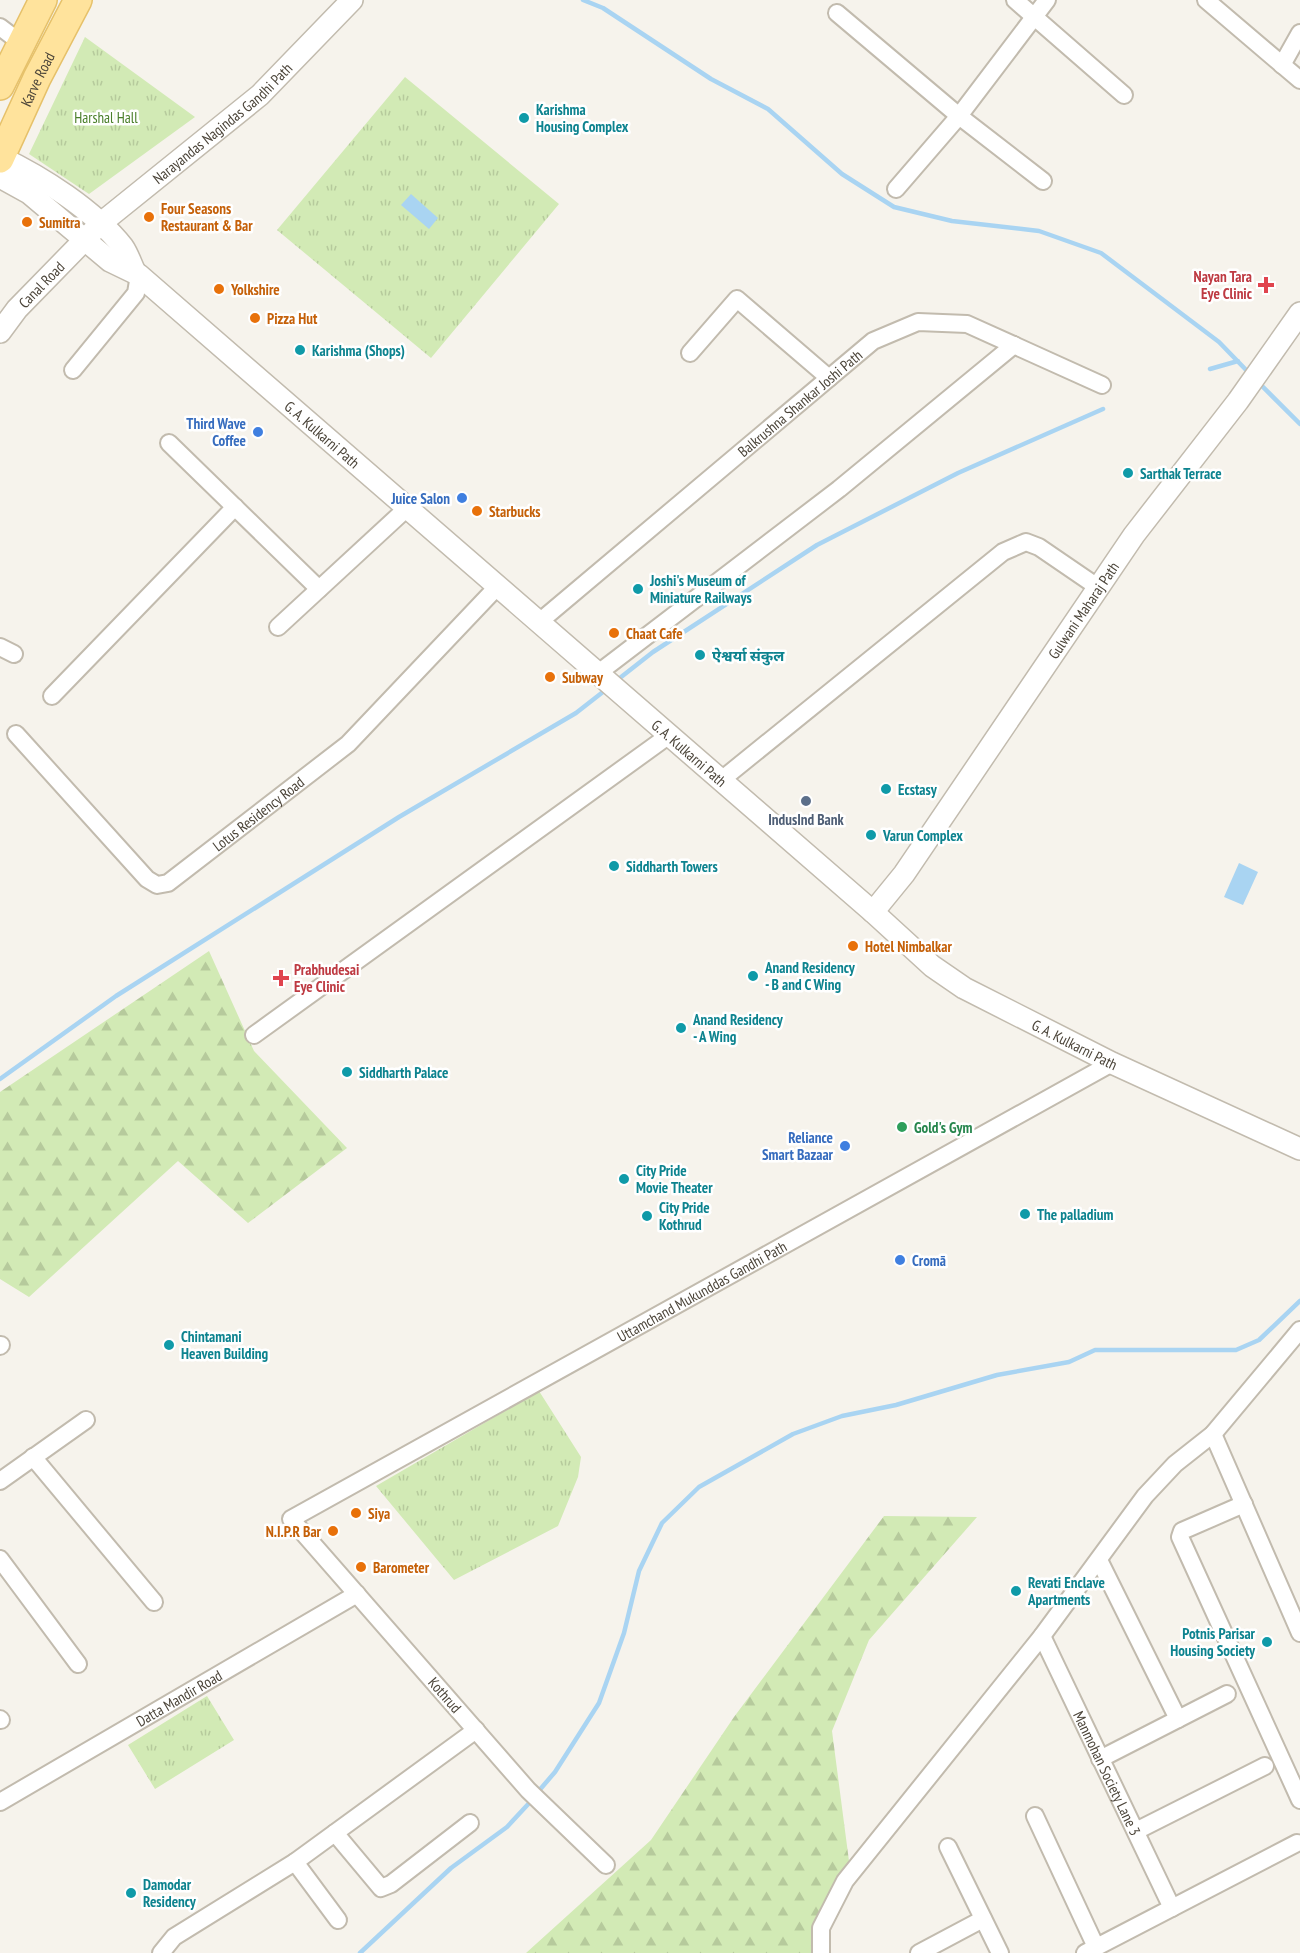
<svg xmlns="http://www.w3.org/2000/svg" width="1300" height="1953" font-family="'PT Sans Narrow','Noto Sans Devanagari',sans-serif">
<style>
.forest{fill:url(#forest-firs)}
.park{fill:url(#park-tufts)}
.water{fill:#a9d4f2}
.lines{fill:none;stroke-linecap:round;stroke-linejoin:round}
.stream{stroke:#a9d4f2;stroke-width:4.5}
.minor-casing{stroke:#c2bbae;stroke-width:20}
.tertiary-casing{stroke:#c2bbae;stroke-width:24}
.primary-casing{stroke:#e6c16a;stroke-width:30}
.minor{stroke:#fff;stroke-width:16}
.tertiary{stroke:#fff;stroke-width:21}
.primary{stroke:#ffe39c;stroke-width:27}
.culture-dot{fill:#0f9aa8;stroke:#fff;stroke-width:2}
.food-dot{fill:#e8710a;stroke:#fff;stroke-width:2}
.health-dot{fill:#e0444e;stroke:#fff;stroke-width:2}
.shop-dot{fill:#3f7fe0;stroke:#fff;stroke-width:2}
.service-dot{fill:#5c6f8a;stroke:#fff;stroke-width:2}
.leisure-dot{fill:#2e9e5b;stroke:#fff;stroke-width:2}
.labels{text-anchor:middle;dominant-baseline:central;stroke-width:5;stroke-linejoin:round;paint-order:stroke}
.street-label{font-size:15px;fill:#4b4439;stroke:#fff}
.culture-label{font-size:15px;font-weight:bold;fill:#0d838f;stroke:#fff;text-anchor:start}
.park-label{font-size:15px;fill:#4a7f2a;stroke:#fff}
.food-label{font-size:15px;font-weight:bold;fill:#c56008;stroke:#fff;text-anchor:start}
.health-label{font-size:15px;font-weight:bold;fill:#be3a42;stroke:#fff;text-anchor:end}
.shop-label{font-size:15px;font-weight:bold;fill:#366cbe;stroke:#fff;text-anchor:end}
.service-label{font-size:15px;font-weight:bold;fill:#4e5e75;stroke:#fff}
.leisure-label{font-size:15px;font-weight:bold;fill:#27864d;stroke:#fff;text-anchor:start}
</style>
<defs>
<pattern id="forest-firs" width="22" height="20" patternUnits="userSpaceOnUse" patternTransform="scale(1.5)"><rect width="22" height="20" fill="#d2eab5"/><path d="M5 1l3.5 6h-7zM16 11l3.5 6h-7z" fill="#b6ca9c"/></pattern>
<pattern id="park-tufts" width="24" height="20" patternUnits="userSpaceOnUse" patternTransform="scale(1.5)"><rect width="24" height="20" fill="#d2eab5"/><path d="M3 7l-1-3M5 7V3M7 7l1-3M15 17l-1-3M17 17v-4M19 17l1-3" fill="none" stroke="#b6ca9c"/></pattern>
</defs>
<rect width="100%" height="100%" fill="#f6f3ec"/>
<path class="forest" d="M209,951L254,1051L347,1148L248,1223L178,1161L29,1297L0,1279V1092Z
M884,1516L977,1517L869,1640L832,1731L849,1861L813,1928V1953H526L651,1840L734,1717Z"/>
<path class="park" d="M85,37L195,117L89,194L29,154Z
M405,77L559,204L431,358L277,230Z
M539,1391L581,1457L578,1477L558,1526L454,1580L376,1486Z
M207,1696L234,1740L155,1789L128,1745Z"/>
<path class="water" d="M411,194L438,218L429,229L401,205Z
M1239,863L1258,872L1243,905L1224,897Z"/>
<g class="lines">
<path class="stream" d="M583,0L603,8L711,79L768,109L842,174L894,207L952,221L1039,231L1101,253L1219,342L1250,374
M1210,369L1238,361
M1258,382L1300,424
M616,681L653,652L817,545L958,473L1103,409
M0,1079L116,996L399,817L576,713L608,688
M537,1793L555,1772L599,1703L624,1633L639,1571L662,1523L699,1487L793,1434L842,1416L896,1405L997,1375L1069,1362L1095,1350H1236L1259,1340L1300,1301
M360,1953L451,1868L507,1827L532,1800"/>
<g class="minor-casing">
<g id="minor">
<path d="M1015,0L1124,95"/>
<path d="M1206,0L1300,80"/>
<path d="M837,13L959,116L1043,181"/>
<path d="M0,27L21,43"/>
<path d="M1282,65L1300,33"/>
<path d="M896,189L959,116L1047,0"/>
<path d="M690,353L737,299L829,378"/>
<path d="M73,370L136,293L139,275"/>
<path d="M169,443L319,589"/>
<path id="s1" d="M538,623L873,341L918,322L967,324L1102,385"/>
<path d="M278,627L407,508"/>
<path d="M0,647L14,654"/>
<path d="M597,674L839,489L1014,345"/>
<path d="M52,696L235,507"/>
<path id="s2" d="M16,734L147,879L157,885L168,883L348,744L497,587"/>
<path d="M720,781L1003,552L1026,542L1039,547L1099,588"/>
<path d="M254,1035L668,736"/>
<path d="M0,1346L1,1345"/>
<path d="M1213,1434L1300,1633"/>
<path d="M33,1457L154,1602"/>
<path d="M0,1481L86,1420"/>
<path d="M1244,1504L1182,1531L1180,1537L1300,1800"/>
<path d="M0,1559L78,1664"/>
<path d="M1099,1560L1178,1719"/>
<path id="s3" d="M1042,1636L1172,1908"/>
<path d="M0,1719L1,1720"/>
<path d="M1100,1759L1227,1694"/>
<path id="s4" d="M0,1802L357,1594"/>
<path d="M1035,1816L1096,1947"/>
<path d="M1136,1831L1265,1766"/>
<path d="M335,1833L381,1888L391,1884L470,1823"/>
<path d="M948,1847L1000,1953"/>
<path d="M295,1862L338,1920"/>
<path id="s5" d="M606,1865L528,1790L291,1519L1112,1063"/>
<path d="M161,1953L174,1937L295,1862L476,1730"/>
<path d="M821,1953V1928L845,1881L1042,1636L1145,1496L1175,1464L1213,1434L1300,1330"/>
<path d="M919,1953L983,1919"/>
<path d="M1085,1953L1297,1843"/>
</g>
</g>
<g class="tertiary-casing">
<g id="tertiary">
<path d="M0,157C42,177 94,210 123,247C128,254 131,264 135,272"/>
<path id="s6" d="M0,177L29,193L110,261L139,275L873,912L932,966L964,988L1112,1063L1300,1149"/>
<path id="s7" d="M0,332L17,309L100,224L260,95L352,0"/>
<path id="s8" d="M873,912L904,874L1134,535L1238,401L1300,313"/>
</g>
</g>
<g class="primary-casing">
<g id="primary">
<path d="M0,86L43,0"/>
<path id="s9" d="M0,159L37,78L78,0"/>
</g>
</g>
<use href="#minor" class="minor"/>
<use href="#tertiary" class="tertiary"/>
<use href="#primary" class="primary"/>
</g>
<g class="culture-dot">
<circle cx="524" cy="118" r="6"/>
<circle cx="300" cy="350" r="6"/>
<circle cx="1128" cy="473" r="6"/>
<circle cx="638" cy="589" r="6"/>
<circle cx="700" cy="655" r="6"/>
<circle cx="886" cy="789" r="6"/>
<circle cx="871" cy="835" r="6"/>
<circle cx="614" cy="866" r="6"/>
<circle cx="753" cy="976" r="6"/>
<circle cx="681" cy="1028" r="6"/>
<circle cx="347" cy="1072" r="6"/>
<circle cx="624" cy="1179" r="6"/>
<circle cx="1025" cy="1214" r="6"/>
<circle cx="647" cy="1216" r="6"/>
<circle cx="169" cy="1345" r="6"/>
<circle cx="1016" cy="1591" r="6"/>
<circle cx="1267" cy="1642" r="6"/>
<circle cx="131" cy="1893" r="6"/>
</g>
<g class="food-dot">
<circle cx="149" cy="217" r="6"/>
<circle cx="27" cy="222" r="6"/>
<circle cx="219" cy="289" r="6"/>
<circle cx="255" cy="318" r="6"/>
<circle cx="477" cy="511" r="6"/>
<circle cx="614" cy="633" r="6"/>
<circle cx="550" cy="677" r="6"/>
<circle cx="853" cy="946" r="6"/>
<circle cx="356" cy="1513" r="6"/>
<circle cx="333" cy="1531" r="6"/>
<circle cx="361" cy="1567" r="6"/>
</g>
<g class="health-dot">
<path d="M1263 276h6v6h6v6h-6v6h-6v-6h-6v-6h6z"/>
<path d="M278 969h6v6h6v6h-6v6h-6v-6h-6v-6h6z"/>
</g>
<g class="shop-dot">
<circle cx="258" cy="432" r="6"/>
<circle cx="462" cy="498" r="6"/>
<circle cx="845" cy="1146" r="6"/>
<circle cx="900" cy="1260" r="6"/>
</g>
<circle class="service-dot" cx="806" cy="801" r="6"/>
<circle class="leisure-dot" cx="902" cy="1127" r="6"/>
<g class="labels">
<g class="street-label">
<text stroke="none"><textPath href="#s9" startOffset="88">Karve Road</textPath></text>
<text stroke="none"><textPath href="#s7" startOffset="306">Narayandas Nagindas Gandhi Path</textPath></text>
<text stroke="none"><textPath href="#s7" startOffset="63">Canal Road</textPath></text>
<text stroke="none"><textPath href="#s1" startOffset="342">Balkrushna Shankar Joshi Path</textPath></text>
<text stroke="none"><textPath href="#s6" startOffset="414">G. A. Kulkarni Path</textPath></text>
<text stroke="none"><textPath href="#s8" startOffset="368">Gulwani Maharaj Path</textPath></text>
<text stroke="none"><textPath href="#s6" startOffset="900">G. A. Kulkarni Path</textPath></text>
<text stroke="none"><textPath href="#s2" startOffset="332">Lotus Residency Road</textPath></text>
<text stroke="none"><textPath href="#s6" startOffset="1386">G. A. Kulkarni Path</textPath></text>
<text stroke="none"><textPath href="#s5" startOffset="938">Uttamchand Mukunddas Gandhi Path</textPath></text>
<text transform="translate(445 1695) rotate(49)">Kothrud</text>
<text stroke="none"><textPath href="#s4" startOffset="207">Datta Mandir Road</textPath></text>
<text stroke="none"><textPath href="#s3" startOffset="152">Manmohan Society Lane 3</textPath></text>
</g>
<g class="culture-label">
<text x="536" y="109">Karishma<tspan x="536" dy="17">Housing Complex</tspan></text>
<text x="312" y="350">Karishma (Shops)</text>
<text x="1140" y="473">Sarthak Terrace</text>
<text x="650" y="580">Joshi's Museum of<tspan x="650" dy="17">Miniature Railways</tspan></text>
<text x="712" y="655">ऐश्वर्या संकुल</text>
<text x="898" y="789">Ecstasy</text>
<text x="883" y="835">Varun Complex</text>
<text x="626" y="866">Siddharth Towers</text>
<text x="765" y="967">Anand Residency<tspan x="765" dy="17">- B and C Wing</tspan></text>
<text x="693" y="1019">Anand Residency<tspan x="693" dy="17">- A Wing</tspan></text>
<text x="359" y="1072">Siddharth Palace</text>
<text x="636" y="1170">City Pride<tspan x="636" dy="17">Movie Theater</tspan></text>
<text x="659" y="1207">City Pride<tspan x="659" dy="17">Kothrud</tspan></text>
<text x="1037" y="1214">The palladium</text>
<text x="181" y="1336">Chintamani<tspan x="181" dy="17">Heaven Building</tspan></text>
<text x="1028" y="1582">Revati Enclave<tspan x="1028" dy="17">Apartments</tspan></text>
<text x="1255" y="1633" text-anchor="end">Potnis Parisar<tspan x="1255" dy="17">Housing Society</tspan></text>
<text x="143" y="1884">Damodar<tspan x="143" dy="17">Residency</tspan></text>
</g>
<g class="park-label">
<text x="106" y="117">Harshal Hall</text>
</g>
<g class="food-label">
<text x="161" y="208">Four Seasons<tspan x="161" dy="17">Restaurant &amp; Bar</tspan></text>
<text x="39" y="222">Sumitra</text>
<text x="231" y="289">Yolkshire</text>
<text x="267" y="318">Pizza Hut</text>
<text x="489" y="511">Starbucks</text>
<text x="626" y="633">Chaat Cafe</text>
<text x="562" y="677">Subway</text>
<text x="865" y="946">Hotel Nimbalkar</text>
<text x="368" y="1513">Siya</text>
<text x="321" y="1531" text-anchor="end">N.I.P.R Bar</text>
<text x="373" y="1567">Barometer</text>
</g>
<g class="health-label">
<text x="1252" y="276">Nayan Tara<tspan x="1252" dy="17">Eye Clinic</tspan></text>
<text x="294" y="969" text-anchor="start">Prabhudesai<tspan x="294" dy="17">Eye Clinic</tspan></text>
</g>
<g class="shop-label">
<text x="246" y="423">Third Wave<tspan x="246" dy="17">Coffee</tspan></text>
<text x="450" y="498">Juice Salon</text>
<text x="833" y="1137">Reliance<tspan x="833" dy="17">Smart Bazaar</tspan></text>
<text x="912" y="1260" text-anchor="start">Cromā</text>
</g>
<g class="service-label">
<text x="806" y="819">IndusInd Bank</text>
</g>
<g class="leisure-label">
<text x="914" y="1127">Gold's Gym</text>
</g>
</g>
</svg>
